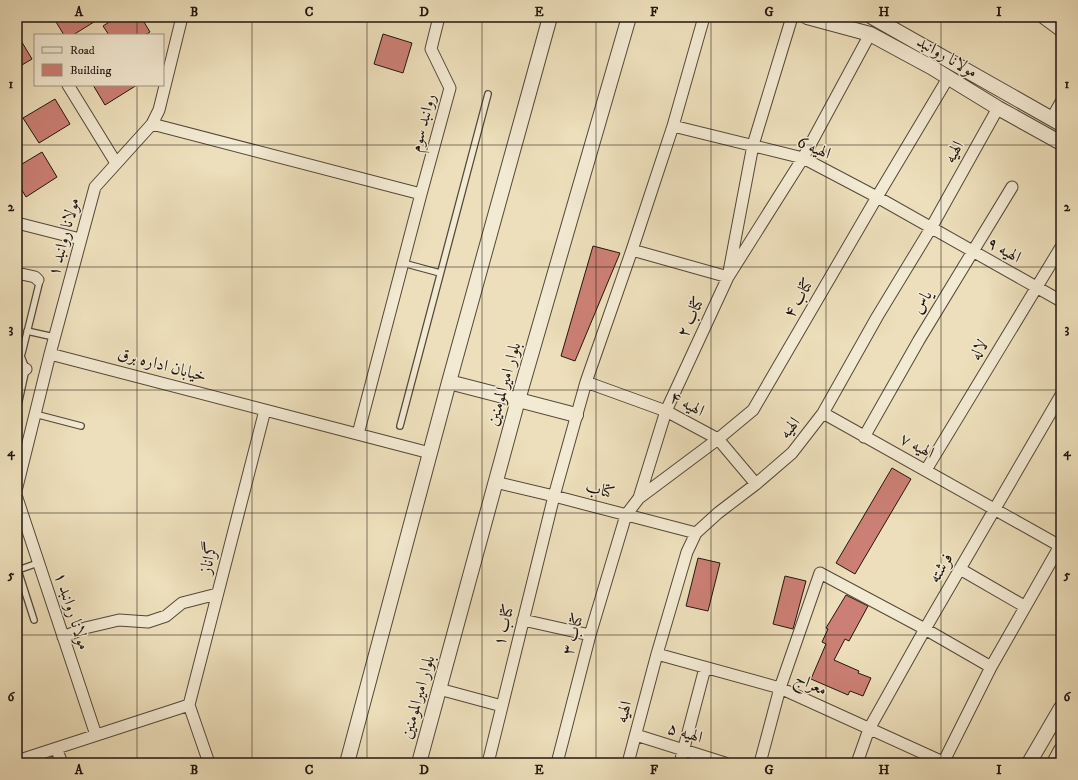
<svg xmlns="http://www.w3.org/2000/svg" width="1078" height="780" font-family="'IM FELL DW Pica',Amiri,serif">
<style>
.building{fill:#cc8075;stroke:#20150f}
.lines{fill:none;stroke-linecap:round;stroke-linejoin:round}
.service-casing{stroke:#53483a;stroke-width:8}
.minor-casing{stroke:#53483a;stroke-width:13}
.tertiary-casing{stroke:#53483a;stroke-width:16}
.service{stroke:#f3ead3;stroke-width:5.5}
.minor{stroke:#f3ead3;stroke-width:11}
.tertiary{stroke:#f3ead3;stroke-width:14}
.grid{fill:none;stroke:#20150f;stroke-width:1;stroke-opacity:0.55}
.labels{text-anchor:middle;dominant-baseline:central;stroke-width:3;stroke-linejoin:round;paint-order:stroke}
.street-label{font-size:17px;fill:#20150f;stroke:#f3ead3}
.neatline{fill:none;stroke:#20150f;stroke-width:1.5}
.grid-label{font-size:13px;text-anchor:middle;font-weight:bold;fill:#20150f}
</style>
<rect width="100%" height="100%" fill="#eddfbb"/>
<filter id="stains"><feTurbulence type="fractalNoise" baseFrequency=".005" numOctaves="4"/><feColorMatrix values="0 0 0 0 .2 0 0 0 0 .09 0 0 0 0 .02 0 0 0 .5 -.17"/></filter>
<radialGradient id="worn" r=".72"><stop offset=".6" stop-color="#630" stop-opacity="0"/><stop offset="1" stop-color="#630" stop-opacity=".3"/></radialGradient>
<path class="building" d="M53,17H102L73,35H64Z
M117,17H141L150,32L145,35H109L103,26Z
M17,34L32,59L17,68Z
M383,34L412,43L403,73L374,64Z
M93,85H137L105,105Z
M55,99L70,124L39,143L23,118Z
M42,152L57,177L26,197L17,182V167Z
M593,246L620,253L575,361L561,356Z
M892,468L911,479L855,574L836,563Z
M698,558L720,563L708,611L686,606Z
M785,576L806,581L793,629L773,624Z
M846,595L868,606L849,641L845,639L834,660L859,671L858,673L871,678L863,696L850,691L848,695L811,679L826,644L822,642L828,629L826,628Z"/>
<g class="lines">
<g class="service-casing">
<path id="service" d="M403,263L440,273
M27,331L54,337
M17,410L26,369L21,356L22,353L39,284L38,280
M35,414L81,426
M400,426L488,94
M17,567L34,620
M18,570L38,563"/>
</g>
<g class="minor-casing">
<path id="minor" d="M1042,17L1061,31
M68,85L116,163
M1052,118L1061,102
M152,124L421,194
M673,126L803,158L877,197L1061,301
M17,223L80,239
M632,250L728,277L803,158L870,34
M17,273L35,277L38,280
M50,354L265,410
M17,367L26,369
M586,382L666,411L718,439L756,484
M823,413L1060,546
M358,434L421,194L450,88L431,49L439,17
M864,437L919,340L1012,187
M926,470L1061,247
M495,482L554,496L696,533
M17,487L50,354L95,187L152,124L159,110L182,17
M17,498L96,735
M639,498L666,411L728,277L753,145L792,17
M960,569L1024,606
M523,620L590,635
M63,637L85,628L119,620L148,622L166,616L182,603L217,594
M657,654L780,688L945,763
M439,689L502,706
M189,705L209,763
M636,735L725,763
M56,748L62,763
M17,761L189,705L265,410L430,453
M488,763L554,496L586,382L632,250L673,126L704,17
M557,763L590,635L626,515L639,498L718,439L753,410L877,197L948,78
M628,763L657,654L687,552L696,533L718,513L756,484L792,453L823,413L877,317L931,228L998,108
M680,763L705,668
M760,763L780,688L820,573L925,629L991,667
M857,763L869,729L925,629L1061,395
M943,763L991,667L1061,544"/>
</g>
<g class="tertiary-casing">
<path id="tertiary" d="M807,17L870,34L931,67L998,108L1061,143
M872,17L1061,124
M449,382L576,415
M347,763L449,382L550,17
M419,763L518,400L629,17
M1029,763L1061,708
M1054,763L1061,750"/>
</g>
<use href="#service" class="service"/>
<use href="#minor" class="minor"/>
<use href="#tertiary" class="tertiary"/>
</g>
<path class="grid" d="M137,17V35M252,17V763M367,17V763M482,17V763M596,17V763M711,17V763M826,17V763M941,17V763M137,85V763M17,145H1061M17,267H1061M17,390H1061M17,513H1061M17,635H1061"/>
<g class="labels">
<g class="street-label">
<text transform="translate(947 57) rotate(30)">مولانا روانبد</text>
<text transform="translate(423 123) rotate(-75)">روانبد سوم</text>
<text transform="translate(814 148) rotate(23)">الهیه 6</text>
<text transform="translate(954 152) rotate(-61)">الهیه</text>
<text transform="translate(64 237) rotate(-75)">مولانا روانبد ۱</text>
<text transform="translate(1004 250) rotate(29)">الهیه ۹</text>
<text transform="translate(799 298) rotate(-60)">کتاب ۴</text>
<text transform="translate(922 302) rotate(-59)">یاس</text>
<text transform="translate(691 317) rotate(-65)">کتاب ۲</text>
<text transform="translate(979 350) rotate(-59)">لاله</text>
<text transform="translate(162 365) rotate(15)">خیابان اداره برق</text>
<text transform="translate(504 384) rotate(-74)">بلوار امیرالمومنین</text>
<text transform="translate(687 404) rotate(27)">الهیه ۴</text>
<text transform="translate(790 428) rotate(-52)">الهیه</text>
<text transform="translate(917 446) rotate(28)">الهیه ۷</text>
<text transform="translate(600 490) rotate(15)">کتاب</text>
<text transform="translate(209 558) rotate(-76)">گراناز</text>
<text transform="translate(941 568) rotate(-59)">فرشته</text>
<text transform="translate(72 611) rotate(72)">مولانا روانبد ۱</text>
<text transform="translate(504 625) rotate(-76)">کتاب ۱</text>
<text transform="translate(573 634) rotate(-75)">کتاب ۳</text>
<text transform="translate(811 684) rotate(25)">معراج</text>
<text transform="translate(418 697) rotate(-74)">بلوار امیرالمومنین</text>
<text transform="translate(624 712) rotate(-75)">الهیه</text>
<text transform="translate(685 733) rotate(17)">الهیه ۵</text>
</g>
</g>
<rect width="1078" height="780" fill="none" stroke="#eddfbb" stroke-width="44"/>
<rect x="34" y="34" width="130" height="52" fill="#f3ead3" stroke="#9f9585"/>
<rect x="42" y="47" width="20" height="6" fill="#f3ead3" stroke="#9f9585"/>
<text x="70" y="54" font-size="12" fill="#20150f">Road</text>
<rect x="42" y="64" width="20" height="12" fill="#cc8075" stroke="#9f9585"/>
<text x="70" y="74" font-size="12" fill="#20150f">Building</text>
<rect x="22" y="22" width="1034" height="736" class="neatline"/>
<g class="grid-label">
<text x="79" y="16">A</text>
<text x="194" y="16">B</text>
<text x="309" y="16">C</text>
<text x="424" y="16">D</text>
<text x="539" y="16">E</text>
<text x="654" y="16">F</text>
<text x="769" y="16">G</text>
<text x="884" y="16">H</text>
<text x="999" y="16">I</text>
<text x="11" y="88">1</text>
<text x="1067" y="88">1</text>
<text x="11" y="211">2</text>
<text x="1067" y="211">2</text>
<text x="11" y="333">3</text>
<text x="1067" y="333">3</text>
<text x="11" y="456">4</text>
<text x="1067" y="456">4</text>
<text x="11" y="579">5</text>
<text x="1067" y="579">5</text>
<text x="11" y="701">6</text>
<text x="1067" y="701">6</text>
<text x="79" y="774">A</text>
<text x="194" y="774">B</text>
<text x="309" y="774">C</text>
<text x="424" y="774">D</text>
<text x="539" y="774">E</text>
<text x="654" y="774">F</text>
<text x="769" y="774">G</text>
<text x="884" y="774">H</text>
<text x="999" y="774">I</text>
</g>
<rect width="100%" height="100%" filter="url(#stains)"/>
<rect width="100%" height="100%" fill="url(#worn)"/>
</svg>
